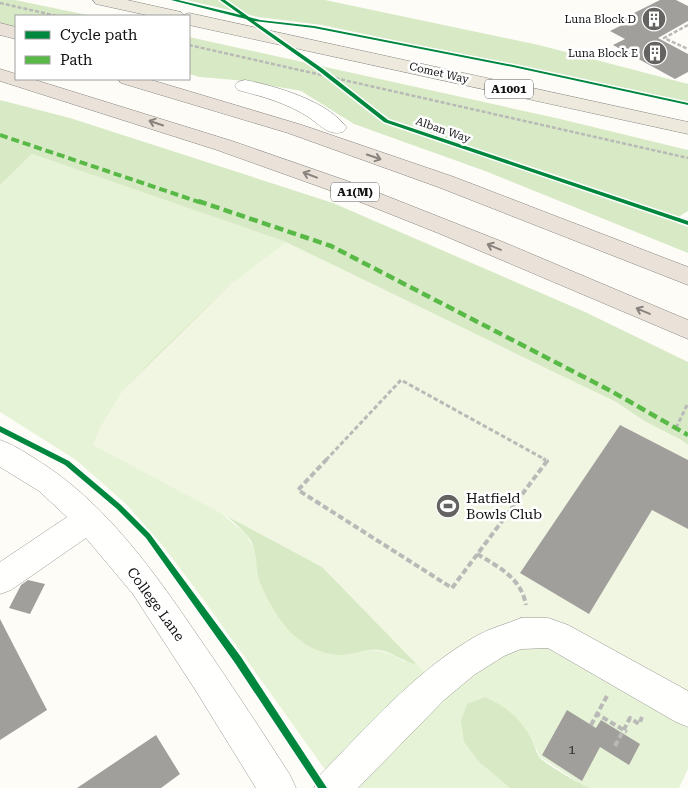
<svg xmlns="http://www.w3.org/2000/svg" width="688" height="788" font-family="'Roboto Serif',serif">
<style>
.green{fill:#e7f3d7}
.forest{fill:#d8eac5}
.pitch{fill:#f0f6e1}
.building{fill:#a19f9c}
.lines{fill:none;stroke-linecap:round;stroke-linejoin:round}
.minor-casing{stroke:#979795;stroke-width:1}
.major-casing{stroke:#858482;stroke-width:1}
.highway-casing{stroke:#858482;stroke-width:1}
.path-far2{stroke:#b9b9b8;stroke-width:2.5;stroke-dasharray:4 2;stroke-linecap:butt}
.path-far1{stroke:#b9b9b8;stroke-width:3;stroke-dasharray:4.5 2.5;stroke-linecap:butt}
.path{stroke:#b9b9b8;stroke-width:4;stroke-dasharray:6 3;stroke-linecap:butt}
.minor{fill:#fffffe;fill-rule:evenodd}
.major{fill:#ede9dc;fill-rule:evenodd}
.highway{fill:#eae1d8;fill-rule:evenodd}
.quiet-far1{stroke:#58b947;stroke-width:4;stroke-dasharray:8 4;stroke-linecap:butt}
.quiet{stroke:#58b947;stroke-width:4.5;stroke-dasharray:9 4.5;stroke-linecap:butt}
.cycleway-casing{stroke:#fff;stroke-width:3}
.cycleway{fill:#00873e;fill-rule:evenodd}
.oneway{stroke:#88837e}
.labels{text-anchor:middle;dominant-baseline:central;stroke-width:5;stroke-linejoin:round;paint-order:stroke}
.far-poi-label{font-size:11px;fill:#111;stroke:#fff;text-anchor:end}
.far-street-label{font-size:11px;fill:#111;stroke:#fff}
.shield{fill:#fff;stroke:#585858;stroke-width:1}
.shield-label{font-size:12px;font-weight:bold;fill:#111}
.poi-label{font-size:14px;fill:#111;stroke:#fff;text-anchor:start}
.street-label{font-size:14px;fill:#111;stroke:#fff}
.near-number-label{font-size:14px;fill:#353434}
</style>
<rect width="100%" height="100%" fill="#fdfcf7"/>
<path class="green" d="M32,154L286,242L231,284L202,497L246,534L257,554L259,580L340,655C367,649 381,646 405,662L688,445L512,585L331,778L203,599L163,546L126,504L76,460L0,412V185Z
M523,646L544,647L563,654L688,728V769L679,788H590L581,784L540,757L532,739L480,763L510,788H347L440,689Z"/>
<path class="forest" d="M0,0H15L92,16H16V29L0,24Z
M187,0H325L539,45L688,84V104L322,25L258,17Z
M189,37L556,118L688,150V211L680,216L677,223L688,227V253L485,171L354,124L301,91L246,81L200,77L189,74Z
M0,100L70,118L333,203L585,312L688,362V445L681,440L644,421L616,402L498,346L422,659L414,664C402,661 392,652 379,650C365,648 352,655 338,655C298,652 276,619 261,585C253,567 261,549 244,532C220,507 190,490 162,471C141,457 121,441 100,427L122,391L161,351L231,284L286,242L32,154L0,185Z
M485,697C506,706 521,719 532,740C535,745 536,753 540,758C549,766 578,783 590,788H510L480,763L464,742L461,721L467,704Z"/>
<path class="pitch" d="M286,242L616,402L644,421L681,440L688,445V728L563,654L544,647L523,646L429,677L322,567L93,445L100,427L122,391L231,284Z"/>
<path class="building" d="M660,0H676L688,6V21L658,38L688,54V72L675,79L613,45L625,39L610,31L626,23L620,20Z
M620,425L688,460V529L652,510L589,614L520,573Z
M28,580L45,584L30,614L9,608L21,585Z
M0,619L47,710L0,740Z
M567,710L596,728L601,720L640,744L629,765L600,747L582,781L542,755Z
M156,735L180,774L161,788H77Z"/>
<g class="lines">
<g class="minor-casing">
<path id="minor" d="M245,80C276,86 328,101 347,128L343,132C329,136 321,126 310,118C287,103 264,97 238,90L235,86L238,82Z
M0,440C12,444 23,451 34,458C100,498 148,563 191,626C225,675 258,725 290,775L296,788H256L196,691L133,594L86,538L11,590L0,594V562L67,517L39,491L0,467Z
M521,618H548L568,625L688,691V727L676,722L548,648L521,649L504,656L474,675L444,700L358,788H314L320,775C369,725 416,670 478,635C491,628 507,624 521,618Z"/>
</g>
<g class="major-casing">
<path id="major" d="M93,0H127L181,12L183,15L189,13L688,122V134L189,25V16H151L96,4Z"/>
</g>
<g class="highway-casing">
<path id="highway" d="M0,23L16,27V39L0,35Z
M0,69L16,74V79H32L232,141L356,184L503,242L688,320V339L438,233L340,194L217,150L0,81Z
M118,79H148L302,125L454,177L688,267V285L438,187L288,133L121,83Z"/>
</g>
<path class="path-far2" d="M0,3L57,16
M688,25L664,38L688,49
M189,45L688,158"/>
<path class="path-far1" d="M676,428L688,403
M326,460L401,380L546,460"/>
<path class="path" d="M327,459L298,490L452,588L547,461L543,459
M477,554C499,567 521,578 526,605
M607,696L597,714L627,732
M591,725L597,714
M615,746L630,718L639,724L642,717"/>
<use href="#minor" class="minor"/>
<use href="#major" class="major"/>
<use href="#highway" class="highway"/>
<path class="quiet-far1" d="M0,135L202,203"/>
<path class="quiet" d="M198,201L331,246L611,391L688,435"/>
<g class="cycleway-casing">
<path id="cycleway" d="M171,0H178L241,15L220,0H225L249,17L260,20L314,26L513,65L688,103V105L513,67L314,28L254,21L323,69L388,120L688,221V225L384,122L319,71L246,19Z
M0,426L69,461L121,505L150,534L241,657L327,788H318L235,663L146,538L117,509L65,465L0,432Z"/>
</g>
<use href="#cycleway" class="cycleway"/>
</g>
<defs><path id="oneway-shaft" d="M-6 0H5M1.5-3L5.5 0L1.5 3" fill="none" stroke-width="1.6" stroke-linecap="round" stroke-linejoin="round" transform="scale(1.25)"/></defs>
<g class="oneway">
<use href="#oneway-shaft" transform="translate(156 123) rotate(-161)"/>
<use href="#oneway-shaft" transform="translate(374 157) rotate(19)"/>
<use href="#oneway-shaft" transform="translate(310 175) rotate(-159)"/>
<use href="#oneway-shaft" transform="translate(494 247) rotate(-157)"/>
<use href="#oneway-shaft" transform="translate(643 311) rotate(-157)"/>
</g>
<defs>
<g id="building-disc" transform="scale(1.25)"><circle r="9.5" fill="#646362" stroke="#fff"/><path d="M-4-6H4V6H1V3H-1V6H-4ZM-2.5-4.3h1.7v1.8h-1.7ZM.8-4.3h1.7v1.8H.8ZM-2.5-1h1.7V.8h-1.7ZM.8-1h1.7V.8H.8Z" fill="#fff"/></g>
<g id="stadium-disc" transform="scale(1.25)"><circle r="9.5" fill="#646362" stroke="#fff"/><path d="M0-5a6.5 5 0 1 0 0 10a6.5 5 0 1 0 0-10ZM-3.5-1.8h7v3.6h-7Z" fill="#fff"/></g>
</defs>
<g fill-rule="evenodd">
<use href="#building-disc" x="654" y="19"/>
<use href="#building-disc" x="655" y="53"/>
<use href="#stadium-disc" x="448" y="506"/>
</g>
<g class="labels">
<g class="far-poi-label">
<text x="636" y="19">Luna Block D</text>
<text x="638" y="53">Luna Block E</text>
</g>
<g class="far-street-label">
<text transform="translate(439 73) rotate(13)">Comet Way</text>
<text transform="translate(443 130) rotate(19)">Alban Way</text>
</g>
<g class="shield">
<rect x="485" y="79.5" width="48" height="19" rx="4"/>
<rect x="331" y="182.5" width="48" height="19" rx="4"/>
</g>
<g class="shield-label">
<text x="509" y="89">A1001</text>
<text x="355" y="192">A1(M)</text>
</g>
<g class="poi-label">
<text x="466" y="498">Hatfield<tspan x="466" dy="16">Bowls Club</tspan></text>
</g>
<g class="street-label">
<text transform="translate(156 604) rotate(54)">College Lane</text>
</g>
<g class="near-number-label">
<text x="572" y="749">1</text>
</g>
</g>
<rect x="15" y="15" width="175" height="65" fill="#ffffff" stroke="#a0a0a0"/>
<rect x="25" y="31" width="25" height="8" fill="#00873e" stroke="#a0a0a0"/>
<text x="60" y="40" font-size="15" fill="#111111">Cycle path</text>
<rect x="25" y="56" width="25" height="8" fill="#58b947" stroke="#a0a0a0"/>
<text x="60" y="65" font-size="15" fill="#111111">Path</text>
</svg>
